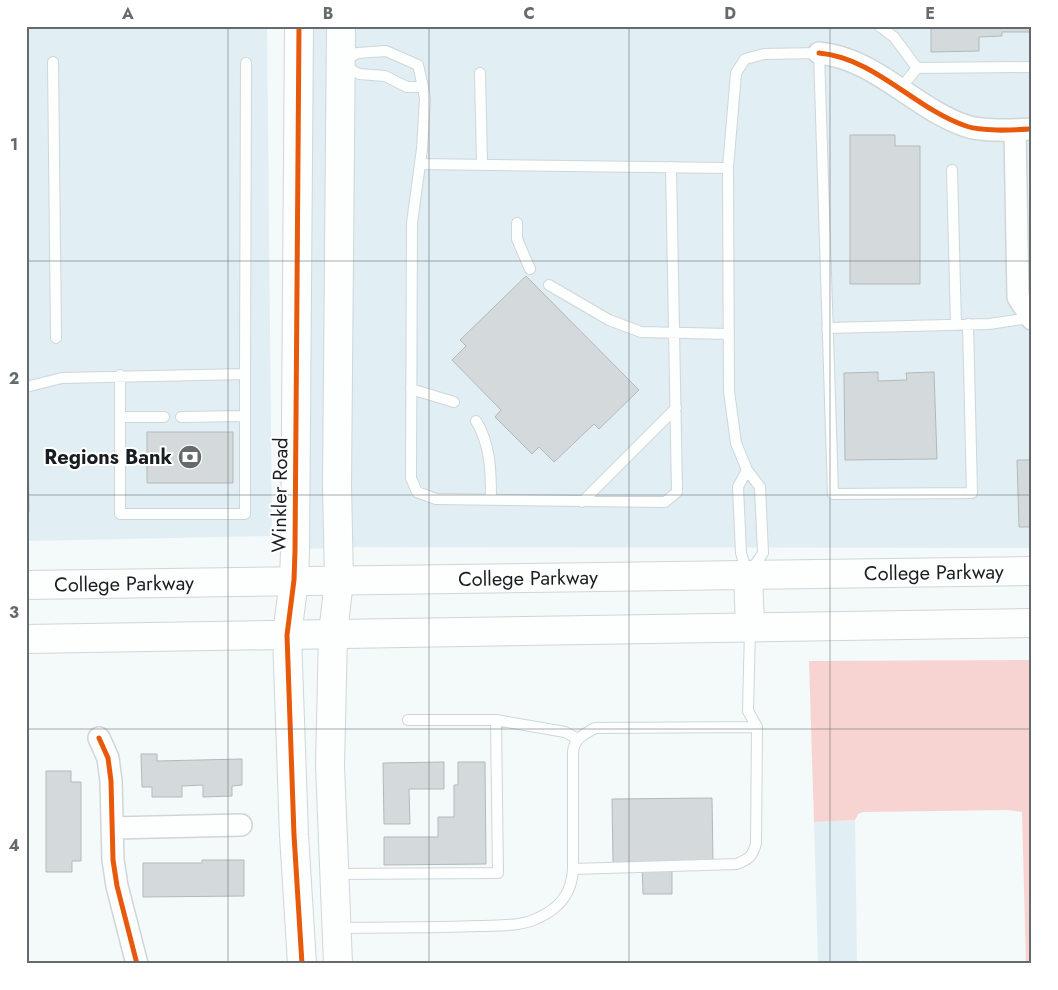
<svg xmlns="http://www.w3.org/2000/svg" width="1058" height="990" font-family="Jost,sans-serif">
<style>
.built{fill:#e1eef3}
.green{fill:#f7d4d2}
.building{fill:#d4d9db;stroke:#b3b9ba}
.lines{fill:none;stroke-linecap:round;stroke-linejoin:round}
.lane-casing{stroke:#d0d6d8;stroke-width:12}
.street-casing{stroke:#d0d6d8;stroke-width:24}
.secondary-casing{stroke:#d0d6d8;stroke-width:30}
.primary-casing{stroke:#d0d6d8;stroke-width:30}
.lane{stroke:#fdfefe;stroke-width:10}
.street{stroke:#fdfefe;stroke-width:21}
.secondary{stroke:#fdfefe;stroke-width:28}
.primary{stroke:#fdfefe;stroke-width:28}
.cycleway-casing{stroke:#fff;stroke-width:8}
.cycleway{stroke:#e8590c;stroke-width:5}
.grid{fill:none;stroke:#656b6c;stroke-width:1;stroke-opacity:0.55}
.labels{text-anchor:middle;dominant-baseline:central;stroke-width:4;stroke-linejoin:round;paint-order:stroke}
.poi-label{font-size:20px;font-weight:bold;fill:#181e20;stroke:#fff;text-anchor:end}
.street-label{font-size:20px;fill:#181e20;stroke:#fff}
.neatline{fill:none;stroke:#656b6c;stroke-width:2}
.grid-label{font-size:16px;text-anchor:middle;font-weight:bold;fill:#656b6c}
</style>
<rect width="100%" height="100%" fill="#f4f9fa"/>
<path class="built" d="M26,26H267L272,536L26,541Z
M309,26H331L328,548L305,549Z
M351,26H1032V548L349,547Z
M855,820L857,964H818L814,822Z"/>
<path class="green" d="M1032,660V964H1026L1022,812L1008,810L863,812L858,814L855,820L814,822L809,661Z"/>
<path class="building" d="M931,26H1032V32H1002V36L979,37V51L931,52Z
M850,135H895V146H920V284H850Z
M526,276L639,390L599,429L594,424L554,462L539,447L532,454L495,417L501,410L452,360L466,346L460,340Z
M878,372V381L907,380L906,373L934,372L937,459L845,460L844,373Z
M147,432H233V483H147Z
M26,446H28L29,512H26Z
M1017,460H1032V527H1019Z
M141,754H157V761L242,759V785L232,786V796L203,797V785L182,786V797H152V787H142Z
M444,762V789H409L410,824H384L383,763Z
M458,762H485L486,864L384,865V837H438V817H454V785H458Z
M46,771H71V782H81V861H72V872H46Z
M712,798L713,862L613,863L612,799Z
M202,860H244V896L143,897V863H202Z
M642,863H672V894H643Z"/>
<g class="lines">
<g class="lane-casing">
<path id="lane" d="M879,26L894,37L917,68
M386,51L418,65L423,87H407L385,76L359,74L341,64L357,53Z
M53,62L56,338
M480,73L482,164
M423,87L425,99L422,149L412,223L411,478L417,492L436,499L665,502L677,492L671,167
M900,89L917,68L1032,67
M420,164L728,168
M952,170L956,325
M517,223V239L530,269
M549,285L609,320L641,332L729,334
M827,328L989,324L1030,318
M120,375V514H245V374
M26,387L62,378L245,374L246,63
M411,389L454,402
M120,417H164
M181,417L245,416
M476,421C491,445 491,473 491,500
M747,470L738,487L741,553L748,575L763,553L760,487L747,470L736,443L729,391L728,168L736,73L745,59L764,54L819,53L833,494L972,493L968,324
M582,502L676,408
M750,628L748,711L757,727L756,843C753,856 749,859 737,864L573,869V752C574,739 584,734 595,728L757,727
M408,720H496
M335,874L498,873L496,720L565,732L578,739
M337,928C384,927 431,928 478,926C498,925 520,927 538,918C560,908 572,893 573,869"/>
</g>
<g class="street-casing">
<path id="street" d="M819,53C875,58 915,109 966,126C983,132 1014,130 1032,129
M1015,130L1018,297L1032,319
M99,738L108,758L111,781L113,860L117,886L137,964
M113,828L241,825"/>
</g>
<g class="secondary-casing">
<path id="secondary" d="M299,26L295,551L294,580L287,635L294,835L302,964
M338,964L330,766L333,634L339,580L337,485L341,26"/>
</g>
<g class="primary-casing">
<g id="primary">
<path d="M748,575L750,627"/>
<path id="s1" d="M26,585L1032,571"/>
<path d="M26,639L1032,623"/>
</g>
</g>
<use href="#lane" class="lane"/>
<use href="#street" class="street"/>
<use href="#secondary" class="secondary"/>
<use href="#primary" class="primary"/>
<g class="cycleway-casing">
<path id="cycleway" d="M299,26L295,551L294,580L287,635L294,835L302,964
M819,53C875,58 915,109 966,126C983,132 1014,130 1032,129
M99,738L108,758L111,781L113,860L117,886L137,964"/>
</g>
<use href="#cycleway" class="cycleway"/>
</g>
<path class="grid" d="M228,26V964M429,26V964M629,26V964M830,26V964M26,261H1032M26,495H1032M26,729H1032"/>
<defs>
<g id="bank-disc" transform="scale(1.25)"><circle r="9.5" fill="#656b6c" stroke="#fff"/><path d="M-6-4H6V4H-6ZM0-2.3a2.3 2.3 0 1 0 0 4.6a2.3 2.3 0 1 0 0-4.6Z" fill="#fff"/></g>
</defs>
<g fill-rule="evenodd">
<use href="#bank-disc" x="190" y="457"/>
</g>
<g class="labels">
<g class="poi-label">
<text x="172" y="457">Regions Bank</text>
</g>
<g class="street-label">
<text transform="translate(280 495) rotate(-89)">Winkler Road</text>
<text stroke="none"><textPath href="#s1" startOffset="908">College Parkway</textPath></text>
<text stroke="none"><textPath href="#s1" startOffset="502">College Parkway</textPath></text>
<text stroke="none"><textPath href="#s1" startOffset="98">College Parkway</textPath></text>
</g>
</g>
<rect width="1058" height="990" fill="none" stroke="#ffffff" stroke-width="55"/>
<rect x="28" y="28" width="1002" height="934" class="neatline"/>
<g class="grid-label">
<text x="128" y="19">A</text>
<text x="328" y="19">B</text>
<text x="529" y="19">C</text>
<text x="730" y="19">D</text>
<text x="930" y="19">E</text>
<text x="14" y="150">1</text>
<text x="14" y="384">2</text>
<text x="14" y="618">3</text>
<text x="14" y="851">4</text>
</g>
</svg>
